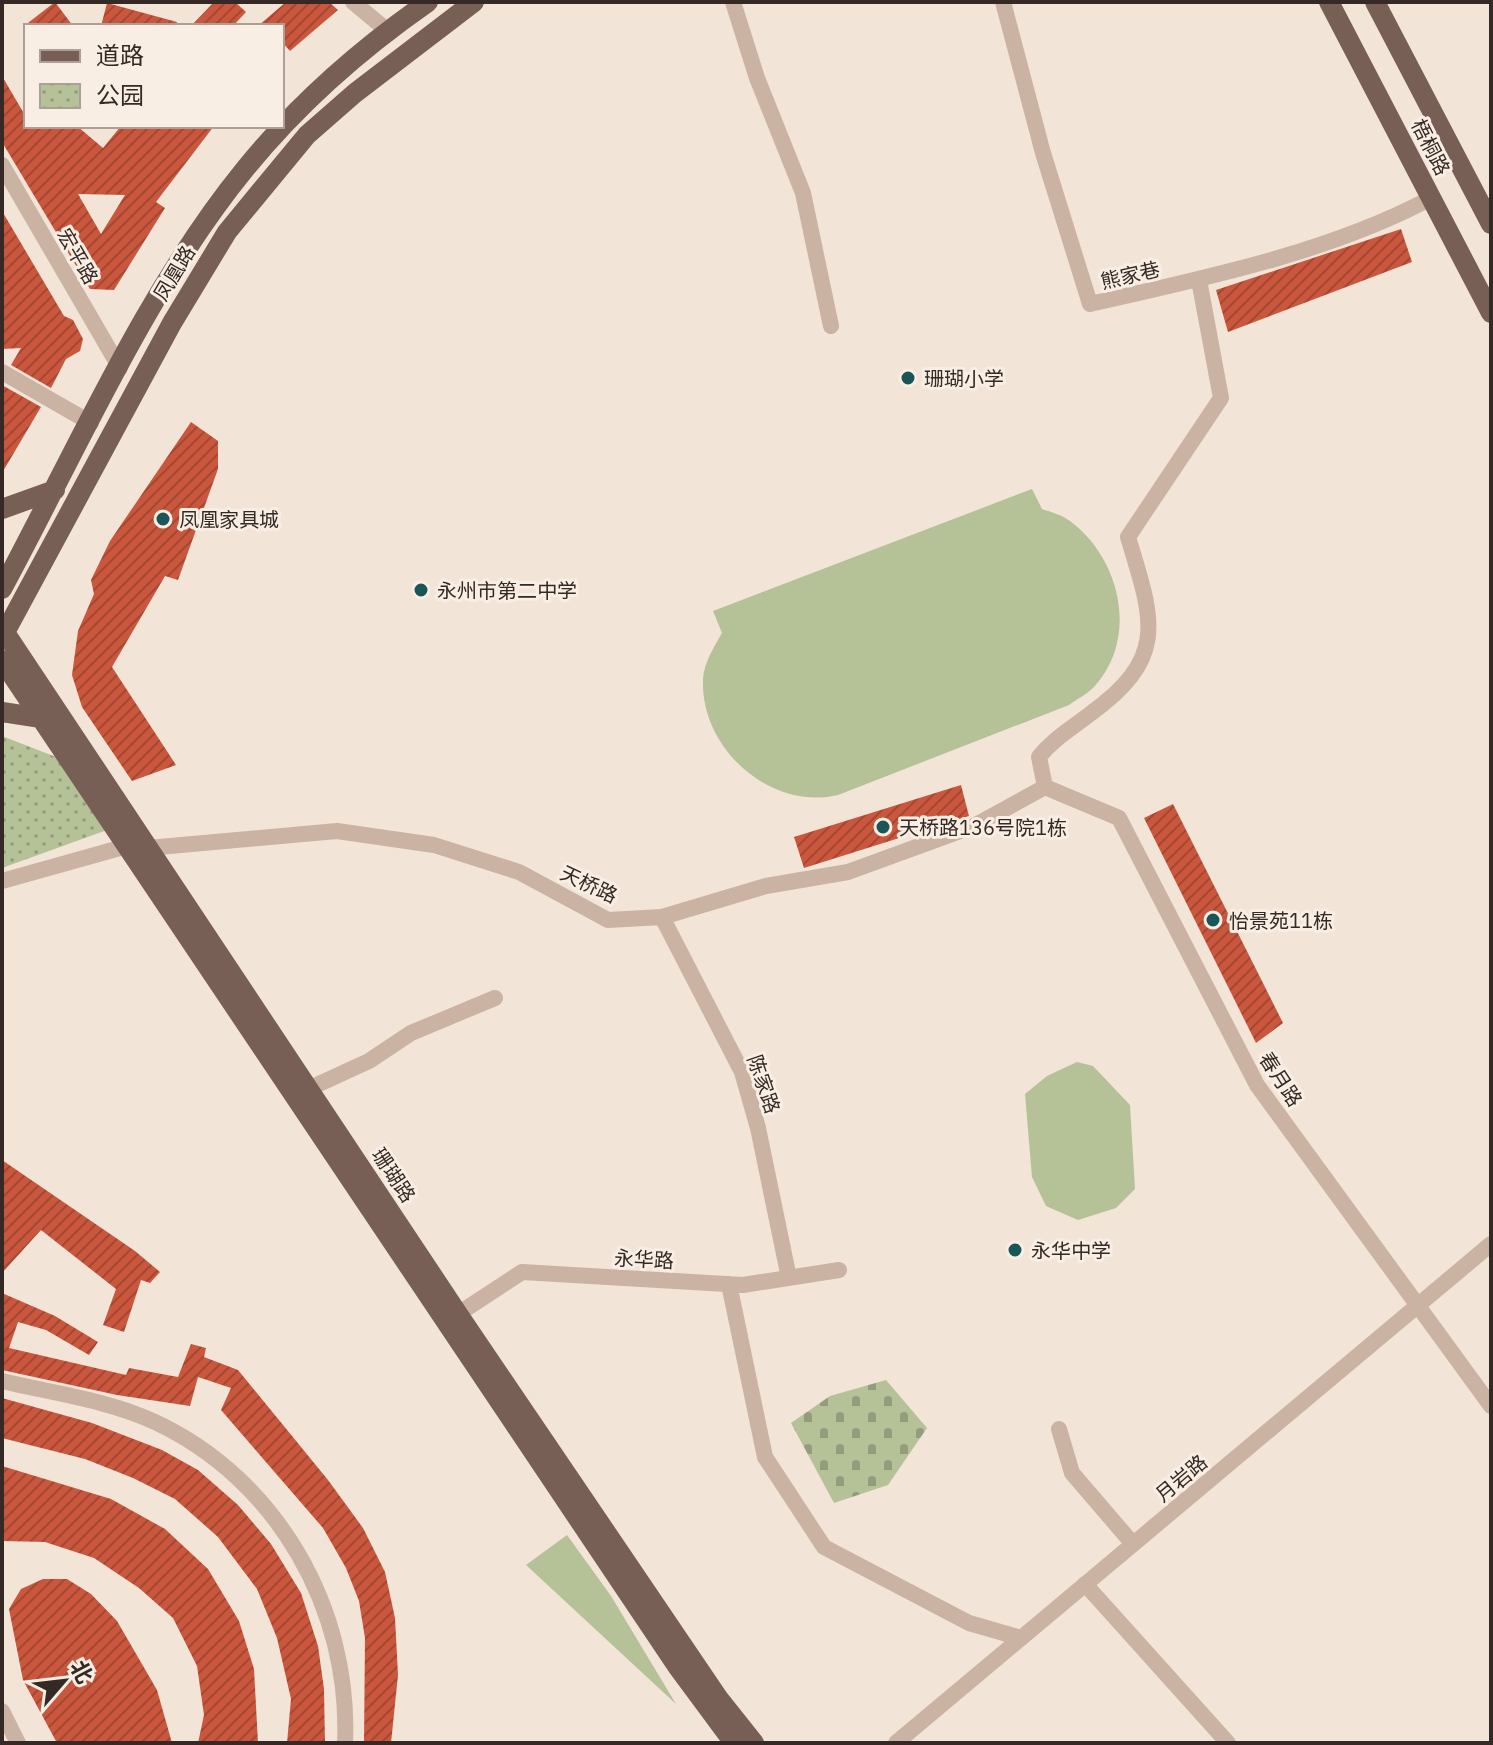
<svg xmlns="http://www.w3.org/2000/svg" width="1493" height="1745" font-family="'IBM Plex Sans','Noto Sans SC',sans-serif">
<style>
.green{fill:#b5c197}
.cemetery{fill:url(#cemetery-stones)}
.park{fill:url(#park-dots)}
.building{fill:url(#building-hatch);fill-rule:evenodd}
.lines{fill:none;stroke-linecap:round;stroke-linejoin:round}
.minor{stroke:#cab3a3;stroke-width:16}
.major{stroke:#775f56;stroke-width:20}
.poi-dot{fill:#1a5657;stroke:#f9eee4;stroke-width:3}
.labels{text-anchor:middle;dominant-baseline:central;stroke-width:6;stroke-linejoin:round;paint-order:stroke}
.street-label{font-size:20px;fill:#352925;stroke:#f9eee4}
.poi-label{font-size:20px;fill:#352925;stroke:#f9eee4;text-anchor:start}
</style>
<defs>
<pattern id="cemetery-stones" width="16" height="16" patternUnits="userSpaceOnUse" patternTransform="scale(2)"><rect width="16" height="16" fill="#b5c197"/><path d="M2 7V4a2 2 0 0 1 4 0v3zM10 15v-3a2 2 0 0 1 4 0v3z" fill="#949d7b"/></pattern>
<pattern id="park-dots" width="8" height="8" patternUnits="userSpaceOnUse" patternTransform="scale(2)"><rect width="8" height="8" fill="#b5c197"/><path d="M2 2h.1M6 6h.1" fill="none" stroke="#949d7b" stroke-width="1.8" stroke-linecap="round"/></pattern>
<pattern id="building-hatch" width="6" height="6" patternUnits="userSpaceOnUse" patternTransform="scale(2)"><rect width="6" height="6" fill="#ca573d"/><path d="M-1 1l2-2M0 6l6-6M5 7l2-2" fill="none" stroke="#a54833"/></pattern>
</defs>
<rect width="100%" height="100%" fill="#f2e4d7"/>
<path class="green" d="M1032,489L1042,509C1051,512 1062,515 1070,521C1121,559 1139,638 1094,687C1087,694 1077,699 1069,705L838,795C771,811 700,749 703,679C704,663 714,647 722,633L713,611Z
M1077,1062L1093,1066L1130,1105L1135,1189L1116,1208L1078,1220L1046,1206L1032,1177L1025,1094L1047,1076Z
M567,1535L611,1596L676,1704L526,1565Z"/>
<path class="cemetery" d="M886,1380L927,1428L888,1485L834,1503L791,1423L830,1396Z"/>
<path class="park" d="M2,736L56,757L107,830L2,868Z"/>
<path class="building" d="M55,2L73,26H24Z
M214,2H235L246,12L233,26H191Z
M286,2H329L338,10L290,51L282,42V26H258Z
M107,3L177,22L176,26H101Z
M2,76L26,117V126H77L103,148L121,126H214L156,202L165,208L114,290L90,289L2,142ZM78,194L125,195L101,234Z
M2,211L64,316L73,320L83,339L80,351L66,359L51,388L11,365L21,348L2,349Z
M1401,229L1412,262L1228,332L1216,290Z
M2,385L41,407L2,473Z
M191,422L218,441V469L178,580L165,576L112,667L176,765L132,781L82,707L72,675L78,631L94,594L91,580L110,541Z
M961,785L969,816L804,868L794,837Z
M1173,804L1283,1023L1256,1043L1144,818Z
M2,1160L135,1251L160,1272L150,1283L141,1280L124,1332L103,1325L116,1289L41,1230L2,1273Z
M2,1293L55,1316L98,1342L89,1355L46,1330L18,1322L9,1348L126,1375L129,1368L178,1377L191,1344L206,1348L204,1357L238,1370L328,1480L363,1528L385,1572L395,1618L398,1675L391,1743H364L365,1638L359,1601L346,1568L323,1528L221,1410L231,1388L198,1377L190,1406L117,1395L2,1370Z
M2,1398L92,1423L162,1450L198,1470L238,1505L271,1544L301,1593L318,1646L324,1689L325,1743H287L291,1699L277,1638L257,1589L218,1537L175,1499L133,1478L85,1459L2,1438Z
M2,1466L111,1499L165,1529L208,1569L239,1621L254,1669L258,1743H198L204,1715L197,1666L173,1618L139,1588L94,1558L45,1542L2,1541Z
M43,1579H67L91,1594L117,1621L157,1690L172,1743H57L23,1680L9,1609L21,1589Z"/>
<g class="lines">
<path class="minor" d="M353,2L389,32
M733,2L757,78L803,193L831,326
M1003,2L1043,153L1090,304C1201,279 1331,252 1431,198
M2,165L120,368
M2,372L91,423
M1045,787L1119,818L1257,1085L1491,1406
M1045,787L1039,757C1053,739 1072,728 1090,714C1169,657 1153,620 1128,537L1221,398L1199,280
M148,848L337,831L434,845L519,872L608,920L662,917L766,886L848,872L974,826L1045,787
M2,881L127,846
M662,917L742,1072L758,1128L789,1278
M308,1089L369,1061L411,1033L495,998
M729,1284L765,1457L824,1547L969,1623L1021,1638
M458,1314L522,1272L743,1285L839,1270
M2,1381C52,1393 108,1400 155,1422C277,1479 351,1609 345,1743
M1059,1429L1072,1473L1133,1544
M1085,1584L1228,1743
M2,1711L18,1743
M896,1743L1491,1244"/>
<path class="major" d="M1329,2L1491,313
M1375,2L1491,224
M2,509L55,490
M2,589C76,452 146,290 245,169C296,106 362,48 428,2
M2,628L458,1314L719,1699L754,1743
M2,638L172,323L227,232L307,135L355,93L474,2
M2,660L677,1666L734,1743
M2,712L41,718"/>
</g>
<g class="poi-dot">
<circle cx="908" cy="378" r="8"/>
<circle cx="163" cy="519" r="8"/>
<circle cx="421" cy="590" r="8"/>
<circle cx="883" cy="827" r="8"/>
<circle cx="1213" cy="920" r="8"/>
<circle cx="1015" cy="1250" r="8"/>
</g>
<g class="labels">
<g class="street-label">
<text transform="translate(1431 147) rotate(63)">梧桐路</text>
<text transform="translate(78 256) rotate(60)">宏平路</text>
<text transform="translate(174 273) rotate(-59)">凤凰路</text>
<text transform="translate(1130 275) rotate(-13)">熊家巷</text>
<text transform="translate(589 884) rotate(25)">天桥路</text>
<text transform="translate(1281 1079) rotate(57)">春月路</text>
<text transform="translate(764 1084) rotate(71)">陈家路</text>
<text transform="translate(394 1175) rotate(56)">珊瑚路</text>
<text transform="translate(644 1259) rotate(3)">永华路</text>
<text transform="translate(1181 1478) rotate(-40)">月岩路</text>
</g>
<g class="poi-label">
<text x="924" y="378">珊瑚小学</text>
<text x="179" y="519">凤凰家具城</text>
<text x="437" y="590">永州市第二中学</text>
<text x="899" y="827">天桥路136号院1栋</text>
<text x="1229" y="920">怡景苑11栋</text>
<text x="1031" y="1250">永华中学</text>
</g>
</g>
<rect width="1493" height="1745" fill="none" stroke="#352925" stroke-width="8"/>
<rect x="24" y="24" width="260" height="104" fill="#f9eee4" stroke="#ab9f98" stroke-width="2"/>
<rect x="40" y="50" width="40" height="12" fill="#775f56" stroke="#ab9f98" stroke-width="2"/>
<text x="96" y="64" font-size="24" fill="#352925">道路</text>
<rect x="40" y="84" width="40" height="24" fill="url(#park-dots)" stroke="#ab9f98" stroke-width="2"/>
<text x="96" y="104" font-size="24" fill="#352925">公园</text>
<g transform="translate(64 1681) rotate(62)" stroke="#f9eee4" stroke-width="6" paint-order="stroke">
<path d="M0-6L14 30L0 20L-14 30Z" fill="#352925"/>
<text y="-12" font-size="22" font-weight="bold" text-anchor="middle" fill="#352925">北</text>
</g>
</svg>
